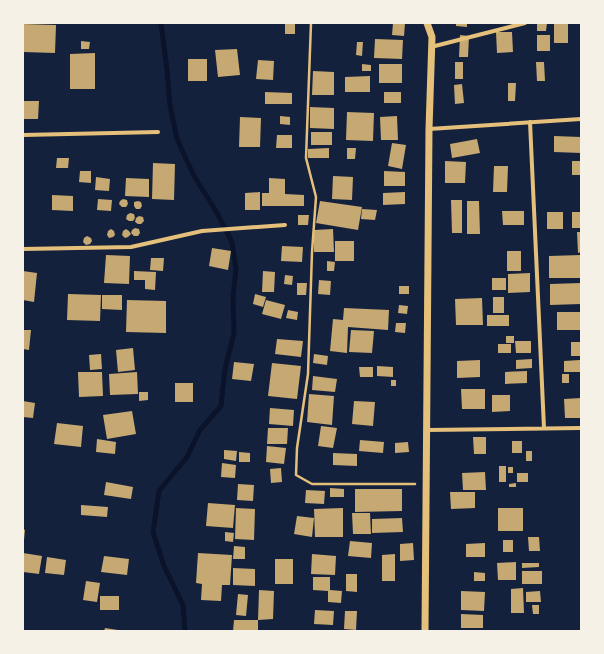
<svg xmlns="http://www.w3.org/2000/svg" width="604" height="654" font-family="'DejaVu Sans',sans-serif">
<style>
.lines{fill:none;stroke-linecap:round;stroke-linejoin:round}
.stream{stroke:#0b132b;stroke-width:5}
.building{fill:#c6a872}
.path{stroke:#e5c07b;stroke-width:2.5}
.minor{stroke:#e5c07b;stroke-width:4}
.tertiary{stroke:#e5c07b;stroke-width:7}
</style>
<rect width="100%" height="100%" fill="#14213d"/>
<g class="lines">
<path class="stream" d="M161,23L167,70L170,105L177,139L194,176L216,211L232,242L236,269L233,297L234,333L225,369L221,406L200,430L187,457L159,491L153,532L164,566L183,605L185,631"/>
</g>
<path class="building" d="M285,23H295V34H285Z
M393,23H405L404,36L392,35Z
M456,23H467V27L456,26Z
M537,23H547L546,31H537Z
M554,23H568V43H554Z
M23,24L56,25L55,53L23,52Z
M496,32H512L513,52L497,53Z
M460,35L469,36L468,57H459Z
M537,35H550V51H537Z
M375,39L403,40L402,59L374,58Z
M81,41L90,42L89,49H81Z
M357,42H363L362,56L356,55Z
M237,49L240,75L218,77L215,50Z
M95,53V89H70V54Z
M188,59H207V81H188Z
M258,60L274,61L273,80L256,79Z
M455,62H463V79H455Z
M536,62H544L545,81H537Z
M362,64L371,65V71H362Z
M379,64H402V83H379Z
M313,71L334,72V95H312Z
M370,76V92H345V77Z
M508,83H516L515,101H508Z
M462,84L464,103L455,104L454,85Z
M265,92L292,93V104H265Z
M384,92H401V103H384Z
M23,101H39L38,119H23Z
M310,107L334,108V129L310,128Z
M347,112L374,113L373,141L346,140Z
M280,116L290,117V125L280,124Z
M397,116L398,140H381L380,117Z
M240,117L261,118L260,147H239Z
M311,132H332V145H311Z
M277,135H292V148H276Z
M554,136L581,137V153L554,152Z
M477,139L480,153L452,158L450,144Z
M392,143L406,145L402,169L388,166Z
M329,148V158H308V149Z
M347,148H356L355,159H347Z
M57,158H69L68,168H56Z
M445,161L466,162L465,183H445Z
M572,161H581V175H572Z
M153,163L175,164L174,200L152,199Z
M494,166H508L507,192H493Z
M80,171H91V183L79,182Z
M384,171L405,172V186H384Z
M333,176L353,177L352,200L332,199Z
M96,177L110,179L109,191L95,190Z
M126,178L149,179V197L125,196Z
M269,178L285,179V194L304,195V206H262V193H269Z
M260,192V210H245V193Z
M405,192V204L383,205V193Z
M52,195L73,196V211L52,210Z
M98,199L112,200L111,211L97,210Z
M123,199L127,200L128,204L126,207H122L119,204L120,201Z
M451,200H462V233H452Z
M138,201L141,202L142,206L140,209H136L134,206V202Z
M320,201L362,207L358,230L316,223Z
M467,201H479L480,234H467Z
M362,209L377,210L375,220L361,219Z
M502,211H524V225H503Z
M547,212H563V229H547Z
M572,212H581V228H572Z
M130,213L134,214L135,218L133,221H129L126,219L127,215Z
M298,215H309L308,225H298Z
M139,216L143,217L144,221L141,224H138L135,222L136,218Z
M135,228L139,229L140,233L138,236H134L131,233L132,230Z
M111,229L114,231L115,235L113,237L109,238L107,235L108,231Z
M126,229L129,231L131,234L128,237L125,238L122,235L123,231Z
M333,229L334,252H314V230Z
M577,232H581V252L578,253Z
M87,236L91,238L92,241L90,244L86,245L83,242L84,238Z
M335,241H354V261H335Z
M282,246L303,247L302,262L281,261Z
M212,248L231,251L228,270L209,266Z
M507,251H521V271H507Z
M106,255L130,256L129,284L104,283Z
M581,255V278H549V256Z
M151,258H164L163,271L150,270Z
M327,261L335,262L334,271H327Z
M23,271L37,273L34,302L23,300Z
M134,271L156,272L155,290L145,289V280H134Z
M263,271L275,272L274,292H262Z
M530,273V292L508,293V274Z
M285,275L293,276L292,285L284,284Z
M492,278H506V290H492Z
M319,280L331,281L330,295L318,294Z
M297,283H307L306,295H297Z
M581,283V304L550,305V284Z
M399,286H409V294H399Z
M68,294L101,295L100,321L67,320Z
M255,294L266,297L263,307L253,304Z
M102,295H122V310L102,309Z
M493,297H504V313H493Z
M482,298L483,325H456L455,299Z
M127,300L166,301V333L126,332Z
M266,300L285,305L281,319L262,314Z
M399,305L408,306L407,314L398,313Z
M344,308L389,310L388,330L348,327L347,353L330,351L333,319L343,320Z
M288,310L298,312L297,320L286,318Z
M557,312H580L581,330H557Z
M487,315H509V326H487Z
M396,323H406L405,333L395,332Z
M23,330H31L29,350L23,349Z
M351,330L374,331L372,353L349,352Z
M506,336H514V343H506Z
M277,339L303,341L301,357L275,354Z
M515,341H531V353H516Z
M571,342H581V356H571Z
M498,344H511V353H498Z
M133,348L135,370L118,372L116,350Z
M101,354L102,369L90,370L89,355Z
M314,354L328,356L327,365L313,363Z
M532,359V368L516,369V360Z
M480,360V377L457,378V361Z
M580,360L581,372H564V361Z
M234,362L254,364L251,381L232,379Z
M272,363L301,366L297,399L268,396Z
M377,366L393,367V377L377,376Z
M359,367H373V377H360Z
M527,371V383L505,384V372Z
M78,372H102L103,396L79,397Z
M137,372L138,394L110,395L109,374Z
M562,374H569V383H562Z
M313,376L337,379L335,392L312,390Z
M391,380H396V386H391Z
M175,383H193V402H175Z
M461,389H485V409H462Z
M139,392H148V400L139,401Z
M309,394L334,396L332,425L307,422Z
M492,395H510V411L492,412Z
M581,398V418H565L564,399Z
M23,401L35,403L33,418L23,417Z
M354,401L375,402L373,426L352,424Z
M270,408L294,410L293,426L269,424Z
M132,411L136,434L107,439L103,415Z
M57,423L83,426L81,447L54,444Z
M321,426L337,428L333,448L318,446Z
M268,428H288L287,444H267Z
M473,437H486V454H474Z
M97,439L116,442L115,454L96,452Z
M360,440L384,442L383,453L359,451Z
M512,441H522V453H512Z
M408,442L409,452L395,453V443Z
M267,446L286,448L284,464L266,462Z
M224,450L237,451L236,461L224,459Z
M526,451H532V461H526Z
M239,452L250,453V462H239Z
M333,453L357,454V466L333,465Z
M222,463L236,465L235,478L221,477Z
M499,466H506V482H499Z
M508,467H513V473H508Z
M281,468L282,482L271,483L270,469Z
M485,472L486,490H463L462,473Z
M517,473H528V482H517Z
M106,482L133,487L131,499L104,495Z
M516,483V487H509V484Z
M238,484L254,485L253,501L237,500Z
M330,488L344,489V497H330Z
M355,489H402V511L355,512Z
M306,490L325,491L324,504L305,503Z
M450,492H475V508L451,509Z
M208,503L235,505L233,528L206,526Z
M81,505L108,507L107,517L81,515Z
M236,508L255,509L254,540L235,539Z
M343,508V537H315L314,509Z
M498,508H523V531H498Z
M352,513H370L371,534H353Z
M297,516L314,518L312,537L294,534Z
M402,518L403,532L372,533V519Z
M23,529L25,530L24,540H23Z
M225,532L234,533L233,542L225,541Z
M528,537H539L540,551H529Z
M503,540H513V552H503Z
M350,541L372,543L371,558L348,556Z
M413,543L414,560L400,561V544Z
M485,543V557H466V544Z
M234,546L245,547V559H233Z
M23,553L42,556L39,574L23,572Z
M198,553L232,555L230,585H222L221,601L201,600L202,584L196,583Z
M312,554L336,556L335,575L311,574Z
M395,554V581H382V555Z
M104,556L129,559L127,575L101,572Z
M47,557L66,560L64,575L45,573Z
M275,559H293V584H275Z
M516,562V580H498L497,563Z
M522,563H539V567L522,568Z
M233,568L255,569V586L233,585Z
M522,571H542V584H522Z
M474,572L485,573V581H474Z
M346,574H357V592L346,591Z
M313,577H330V590L342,591L341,603L328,602V591L313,590Z
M86,581L100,583L97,602L83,600Z
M523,588L524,613H511V589Z
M259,590L274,591L273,619L258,620Z
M461,591L485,592L484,611L461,610Z
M540,591L541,602H526V592Z
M238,594L248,595L246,616L236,615Z
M100,596H119V610H100Z
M532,605H539V614H533Z
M315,610L334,611L333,625L314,624Z
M345,611H357L356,630L344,629Z
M461,614L483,615V628H461Z
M234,620H258V631H233Z
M105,628L118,630V631H104Z"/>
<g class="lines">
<path class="path" d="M311,23L306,158L316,197L312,252L308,374L297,448L296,475L312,484H415"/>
<path class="minor" d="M431,47L525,23
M530,122L544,428
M429,129L581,119
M23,135L158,132
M23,249L131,247L202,231L285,225
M426,430L581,428"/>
<path class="tertiary" d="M425,631L429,129L432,37L427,23"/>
</g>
<rect width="604" height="654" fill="none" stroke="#f6f1e7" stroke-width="48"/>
</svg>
